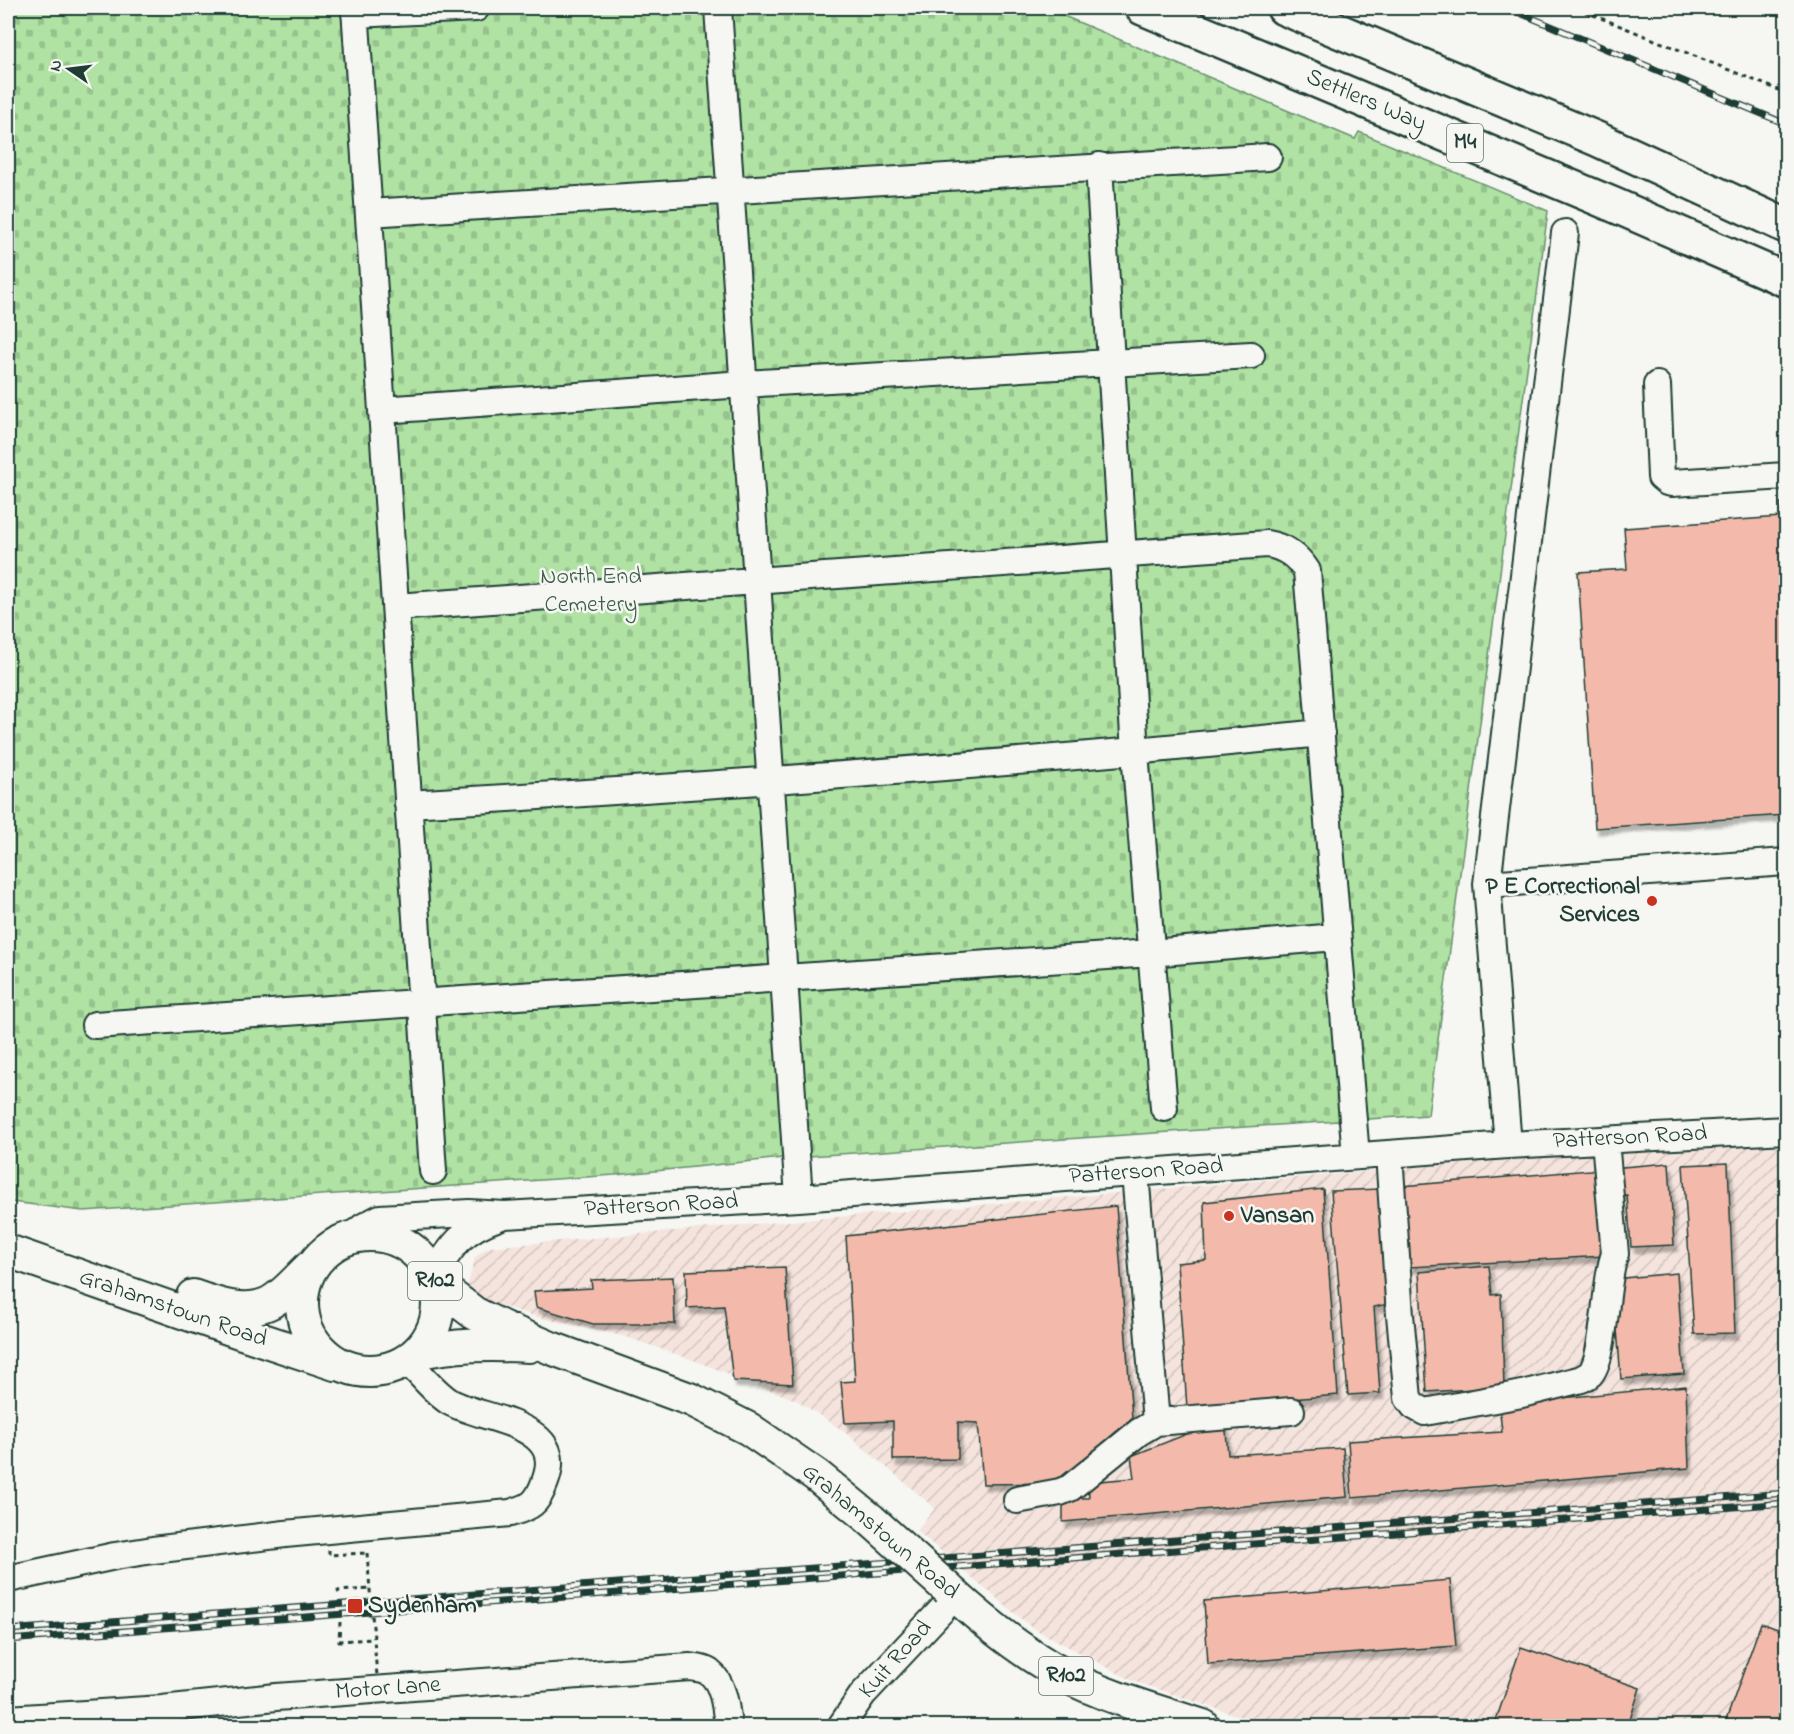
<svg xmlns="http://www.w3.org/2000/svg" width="1794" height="1734" font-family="'Indie Flower',sans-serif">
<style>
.industrial{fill:url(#industrial-furrows)}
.cemetery{fill:url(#cemetery-stones);stroke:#67906c;stroke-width:1.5}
.building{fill:#f3baab;stroke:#1f3d34;stroke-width:1.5;filter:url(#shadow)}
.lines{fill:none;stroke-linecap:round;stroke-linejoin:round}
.minor-casing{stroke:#1f3d34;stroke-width:30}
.major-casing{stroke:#1f3d34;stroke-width:36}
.highway-casing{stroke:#1f3d34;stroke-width:38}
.path{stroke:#1f3d34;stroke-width:3;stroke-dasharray:4.5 4.5;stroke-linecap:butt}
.minor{stroke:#f6f6f2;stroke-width:26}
.major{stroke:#f6f6f2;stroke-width:32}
.highway{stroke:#f6f6f2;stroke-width:33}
.rail-casing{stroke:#1f3d34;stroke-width:7}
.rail{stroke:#f6f6f2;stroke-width:4.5;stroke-dasharray:14;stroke-linecap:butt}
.major-bridge-casing{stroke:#1f3d34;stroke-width:36;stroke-linecap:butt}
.path-bridge{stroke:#1f3d34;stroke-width:3;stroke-dasharray:4.5 4.5;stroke-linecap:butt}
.major-bridge{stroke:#f6f6f2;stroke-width:32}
.poi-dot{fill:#c8321e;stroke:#f6f6f2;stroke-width:2}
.labels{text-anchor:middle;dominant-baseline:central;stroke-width:5;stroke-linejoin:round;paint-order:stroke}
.shield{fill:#f6f6f2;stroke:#60746d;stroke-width:1.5}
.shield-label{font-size:22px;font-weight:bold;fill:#1f3d34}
.street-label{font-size:24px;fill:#1f3d34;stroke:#f6f6f2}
.park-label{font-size:24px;fill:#3c5e4a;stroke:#f6f6f2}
.poi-label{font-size:24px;font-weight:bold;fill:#1f3d34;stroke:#f6f6f2;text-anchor:start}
</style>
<defs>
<pattern id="industrial-furrows" width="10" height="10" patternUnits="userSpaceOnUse" patternTransform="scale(1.5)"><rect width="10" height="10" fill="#f5e4dd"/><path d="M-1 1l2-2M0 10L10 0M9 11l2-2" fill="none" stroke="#d2c4be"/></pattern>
<pattern id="cemetery-stones" width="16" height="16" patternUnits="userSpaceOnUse" patternTransform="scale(1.5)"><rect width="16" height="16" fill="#afe2a3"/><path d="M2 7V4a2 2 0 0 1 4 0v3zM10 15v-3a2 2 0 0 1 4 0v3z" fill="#96c38d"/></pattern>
<filter id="shadow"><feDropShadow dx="3.5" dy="6" stdDeviation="1.5" flood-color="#0004"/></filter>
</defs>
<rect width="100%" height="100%" fill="#f6f6f2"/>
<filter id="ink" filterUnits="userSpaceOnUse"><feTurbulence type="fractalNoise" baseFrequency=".0167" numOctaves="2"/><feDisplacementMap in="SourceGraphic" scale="12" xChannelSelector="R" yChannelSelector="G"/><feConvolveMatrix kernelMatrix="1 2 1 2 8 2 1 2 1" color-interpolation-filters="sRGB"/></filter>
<g filter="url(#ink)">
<path class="industrial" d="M1786,1144V1726H1269L1133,1681L1031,1627L917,1531L935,1508L842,1430L796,1400L693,1360L626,1337L537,1317L477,1298L468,1284L475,1257L488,1247L1501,1160Z"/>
<path class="cemetery" d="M8,8H1045L1355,139L1359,132L1548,211L1428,1115L793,1157L615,1175L83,1211L12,1202L8,1199Z"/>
<path class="building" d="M1780,503H1786V815L1595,828L1578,572L1627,569L1624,528L1781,517Z
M1669,1163L1674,1245L1631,1247L1627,1195L1613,1196L1611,1168Z
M1728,1163L1735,1333L1694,1334L1683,1165Z
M1602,1169L1605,1256L1410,1267L1402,1186Z
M1323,1189L1338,1395L1187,1408L1177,1263L1206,1260L1204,1202Z
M1380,1189L1388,1304L1374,1307L1380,1393L1348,1395L1331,1191Z
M1116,1206L1132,1418L1057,1483L983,1484L978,1423L958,1422V1459L893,1460V1421L845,1423L841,1382L855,1381L846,1236Z
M1489,1266L1492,1295L1501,1294L1504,1387L1427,1392L1419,1272Z
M785,1267L793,1384L733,1381L724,1306L687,1308L686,1271Z
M1677,1273L1684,1374L1621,1379L1613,1279Z
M673,1277L675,1324H593L536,1307L534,1291L592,1288L591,1280Z
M1686,1386L1689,1468L1352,1498L1348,1441L1502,1432L1499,1404Z
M1225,1419L1228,1455L1343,1448L1347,1497L1063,1522V1498H1089L1088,1482L1134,1478L1131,1456Z
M1450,1580L1456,1646L1208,1664L1204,1601Z
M1761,1623L1786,1632V1726H1724Z
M1521,1647L1640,1688L1628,1726H1494Z"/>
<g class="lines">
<g class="minor-casing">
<path id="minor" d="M355,8L433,1171
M718,8L799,1198
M355,14L476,8
M1099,166L1135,752L1164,1108
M369,213L1268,157
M1657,385L1661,477L1667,482L1672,483L1786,476
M382,410L743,384L1251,355
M396,607L1267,544C1285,547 1297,555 1307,571L1356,1156
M408,804C713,786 1017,764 1321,733
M1487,884L1786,862
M95,1025L1151,953L1336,937
M1508,1145L1487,884L1565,233
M1389,1154L1400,1315L1408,1398L1414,1406L1425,1412L1522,1394L1582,1379C1584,1377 1588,1376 1590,1374C1606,1356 1604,1282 1615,1254L1605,1140
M352,1236L363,1227L380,1218L469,1213L505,1215L799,1198L1508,1145L1786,1130
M433,1276C452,1245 463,1229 499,1217
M1156,1422L1291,1411
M1017,1500L1060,1492L1070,1488L1139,1432L1156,1422L1135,1173
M8,1579L115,1556L153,1550L285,1534L510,1513C531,1507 537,1504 545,1482C568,1422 484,1421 450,1402C434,1392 421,1374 407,1361
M8,1719L162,1709L276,1697L690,1667C696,1668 703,1668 709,1672C724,1683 726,1709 728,1726
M841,1726L863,1694L955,1596"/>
</g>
<g class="major-casing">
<path id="major" d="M302 1303a68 68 0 1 1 136 0a68 68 0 1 1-136 0Z
M8,1251L242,1333L335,1364
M436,1284L474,1313L504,1328L551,1348L692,1400L749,1429L816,1475L871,1520
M193,1296C216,1304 243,1314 267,1304C283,1297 298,1278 310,1267
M417,1353C455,1344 490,1344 529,1346
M948,1589C984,1622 1022,1653 1066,1676C1109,1698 1157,1711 1203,1726"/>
</g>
<g class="highway-casing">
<path id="highway" d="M1143,8L1614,205L1786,280
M1284,8L1597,139L1786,226"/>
</g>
<path class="path" d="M1576,8L1786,93
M329,1550V1555L367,1553
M339,1593L338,1591L371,1589
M340,1622L339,1641L373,1639"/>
<use href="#minor" class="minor"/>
<use href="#major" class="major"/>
<use href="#highway" class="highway"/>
<g class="rail-casing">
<path id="rail" d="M1508,8L1786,124
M8,1630L1786,1493
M8,1640L1786,1503"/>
</g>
<use href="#rail" class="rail"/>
<g class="major-bridge-casing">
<path id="major-bridge" d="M871,1520L948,1589"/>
</g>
<path class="path-bridge" d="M367,1553L377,1676"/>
<use href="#major-bridge" class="major-bridge"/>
</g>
</g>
<g class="poi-dot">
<circle cx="1652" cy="901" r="6"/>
<circle cx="1229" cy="1216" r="6"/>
<rect x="347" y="1598" width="16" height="16" rx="3"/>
</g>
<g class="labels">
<g class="shield">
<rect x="1447" y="124" width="36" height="38" rx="4.5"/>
<rect x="408" y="1262" width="54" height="38" rx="4.5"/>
<rect x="1039" y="1657" width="54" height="38" rx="4.5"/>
</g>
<g class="shield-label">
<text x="1465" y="143">M4</text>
<text x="435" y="1281">R102</text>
<text x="1066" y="1676">R102</text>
</g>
<g class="street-label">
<text transform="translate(1366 101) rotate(23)">Settlers Way</text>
<text transform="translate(1630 1138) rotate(-3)">Patterson Road</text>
<text transform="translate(1146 1172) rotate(-4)">Patterson Road</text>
<text transform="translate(661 1206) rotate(-3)">Patterson Road</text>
<text transform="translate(173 1309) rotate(19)">Grahamstown Road</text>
<text transform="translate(880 1532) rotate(40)">Grahamstown Road</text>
<text transform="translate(896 1660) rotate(-48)">Kuit Road</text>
<text transform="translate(388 1689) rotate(-4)">Motor Lane</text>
</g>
<g class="park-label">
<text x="591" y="577">North End<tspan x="591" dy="28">Cemetery</tspan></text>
</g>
<g class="poi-label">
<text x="1640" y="887" text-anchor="end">P E Correctional<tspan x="1640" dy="28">Services</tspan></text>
<text x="1241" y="1216">Vansan</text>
<text x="368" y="1606">Sydenham</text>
</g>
</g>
<rect width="1794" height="1734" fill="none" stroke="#f6f6f2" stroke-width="30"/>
<rect x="15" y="15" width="1764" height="1704" fill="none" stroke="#1f3d34" stroke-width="2" filter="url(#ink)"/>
<g transform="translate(69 69) rotate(284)" stroke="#f6f6f2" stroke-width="4.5" paint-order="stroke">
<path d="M0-4.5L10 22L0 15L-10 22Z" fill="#1f3d34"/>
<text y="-9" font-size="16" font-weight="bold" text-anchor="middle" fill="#1f3d34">N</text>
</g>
</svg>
